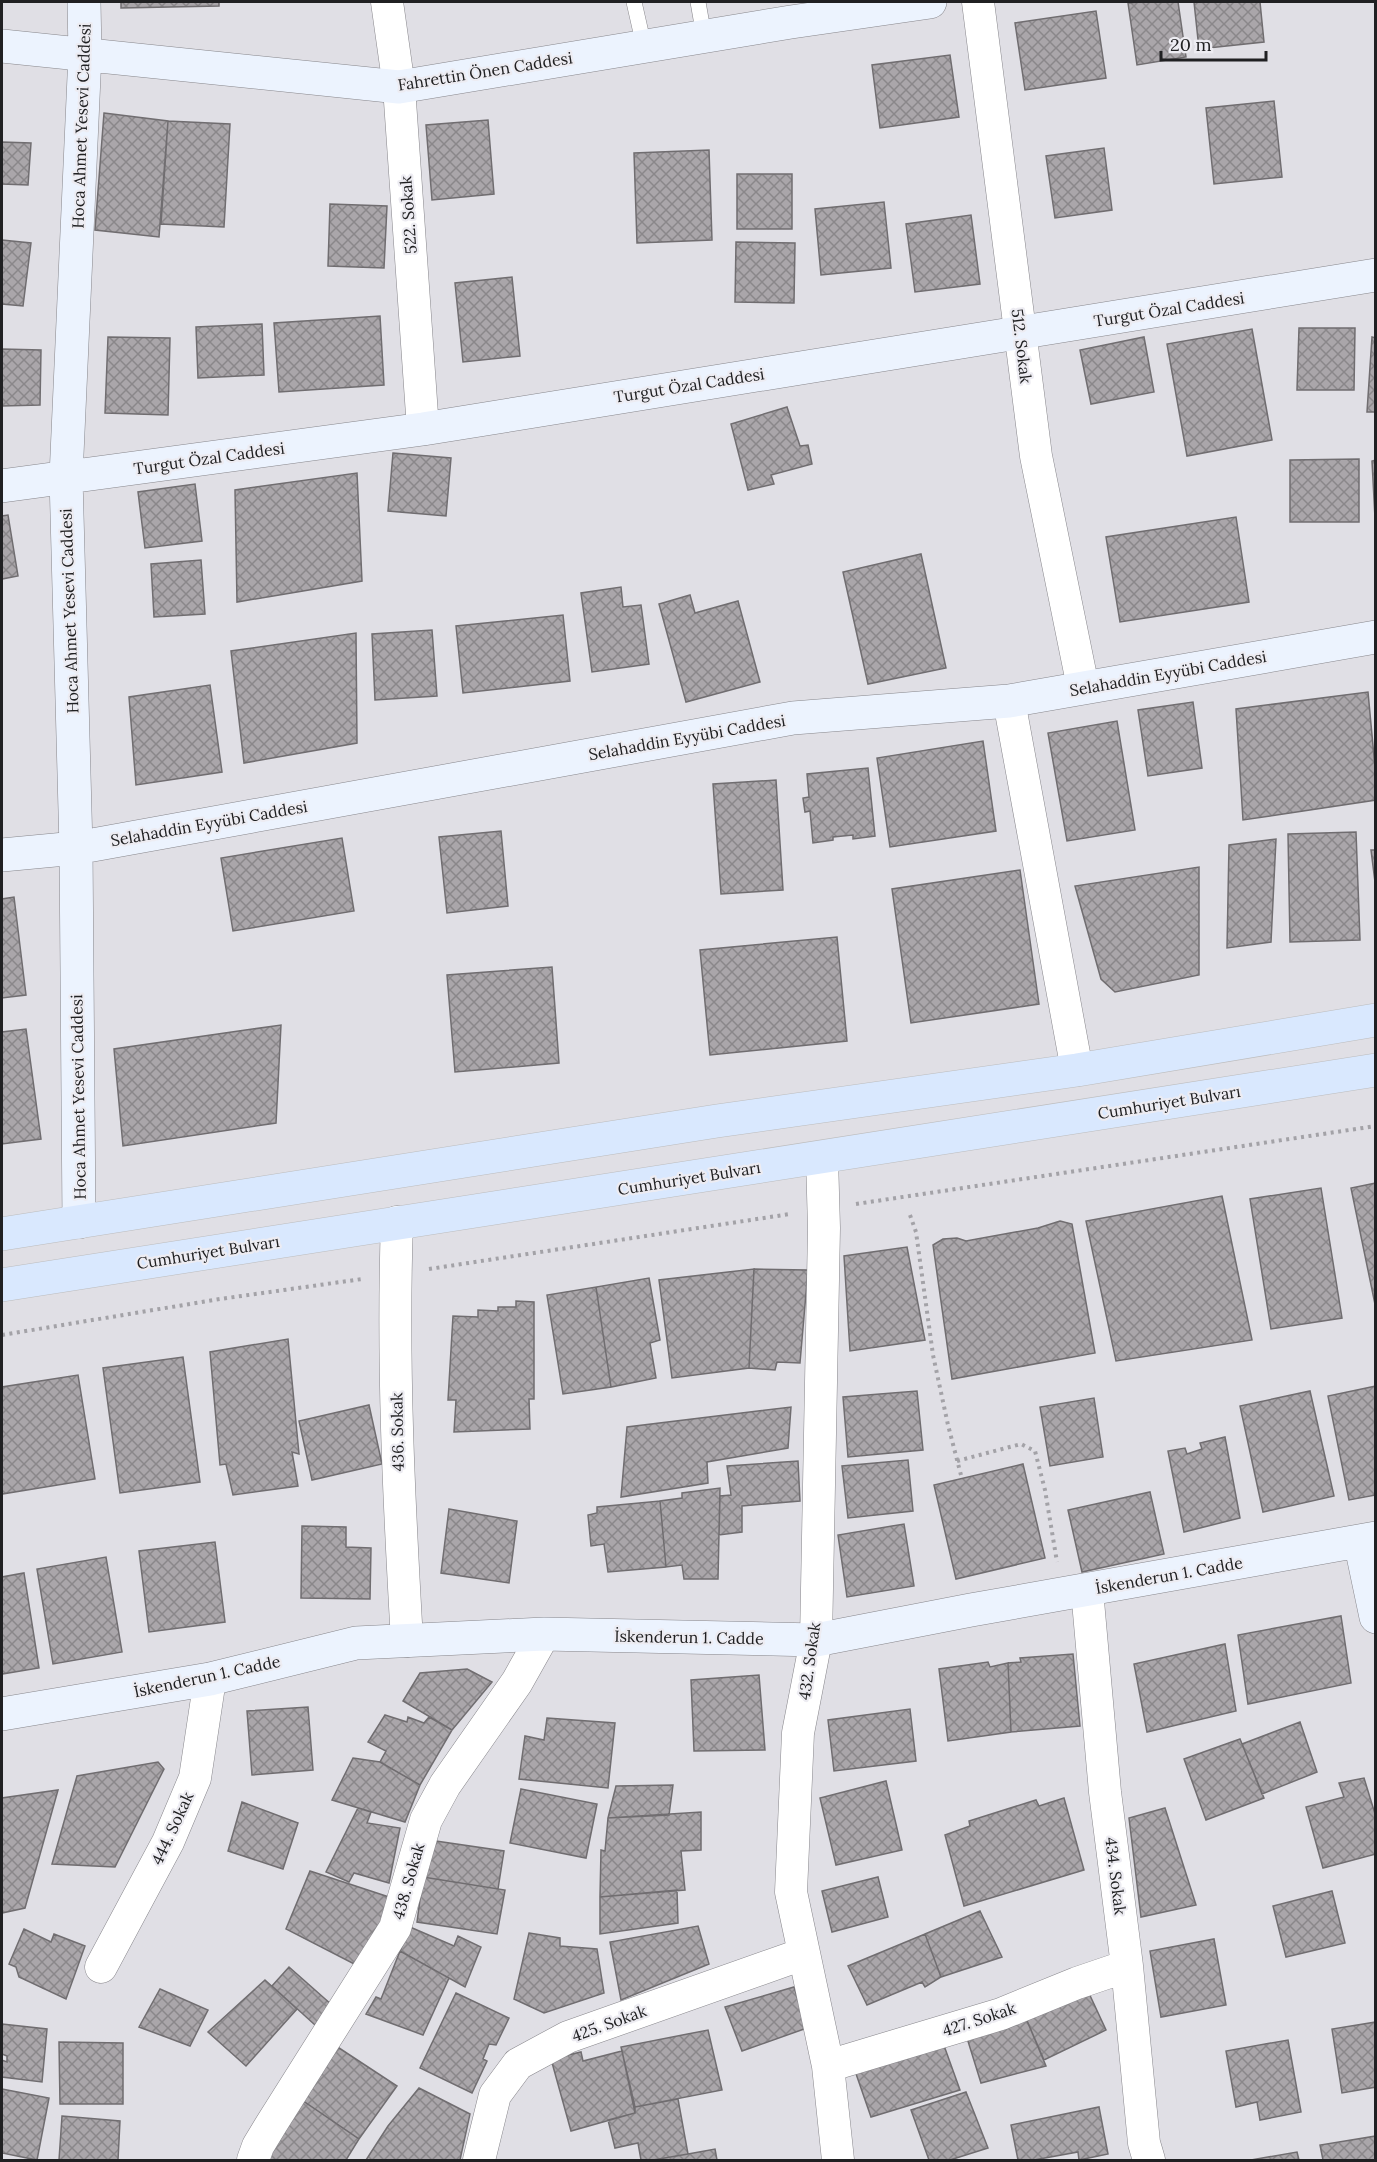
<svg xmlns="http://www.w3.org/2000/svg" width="1377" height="2162" font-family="Lora,serif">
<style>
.building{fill:url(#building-cross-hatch);stroke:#706d70;stroke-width:1.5}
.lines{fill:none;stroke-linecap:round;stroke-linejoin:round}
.lane-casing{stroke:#87868b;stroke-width:16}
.street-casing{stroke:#87868b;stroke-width:33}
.secondary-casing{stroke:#87868b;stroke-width:34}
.primary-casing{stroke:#bcbcbd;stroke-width:34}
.path{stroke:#a3a2a7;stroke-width:4;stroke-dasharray:3 4.5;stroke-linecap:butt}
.lane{stroke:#fff;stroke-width:15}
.street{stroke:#fff;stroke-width:32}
.secondary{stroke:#ecf3fe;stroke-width:33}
.primary{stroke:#d9e8fe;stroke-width:33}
.labels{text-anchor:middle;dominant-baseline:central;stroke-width:4.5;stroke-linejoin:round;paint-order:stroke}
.street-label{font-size:16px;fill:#202022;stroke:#edecf2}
</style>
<defs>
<pattern id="building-cross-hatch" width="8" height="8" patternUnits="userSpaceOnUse" patternTransform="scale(1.5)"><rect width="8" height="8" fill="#aaa6aa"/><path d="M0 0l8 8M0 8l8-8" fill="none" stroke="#8a878a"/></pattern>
</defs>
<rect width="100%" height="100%" fill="#e0dfe5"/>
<path class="building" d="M121,2H219V6L121,8Z
M1140,2H1178L1186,57L1137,65L1128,3Z
M1194,2H1260L1264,42L1199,49Z
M1096,11L1106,78L1025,90L1015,23Z
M950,55L959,117L880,128L872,65Z
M1274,101L1282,177L1214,184L1206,108Z
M104,113L168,121L159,237L95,230Z
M488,120L494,194L432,200L426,125Z
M168,121L230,124L224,227L161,224Z
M2,142L31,143L28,185L2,184Z
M1104,148L1112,210L1055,218L1046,156Z
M709,150L712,240L637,243L634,153Z
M737,174H792V229H737Z
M884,202L891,268L821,275L815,209Z
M330,204L387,206L384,268L328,266Z
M971,215L980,284L915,292L906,224Z
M2,240L31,243L23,306L2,304Z
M736,242L795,243L794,303L735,302Z
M512,277L520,356L463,362L455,283Z
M380,316L384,385L279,392L274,323Z
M262,324L264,375L198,378L196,327Z
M1299,328H1355L1354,390H1297Z
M1252,329L1272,440L1187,456L1167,344Z
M108,337L170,338L168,415L105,413Z
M1144,337L1154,392L1091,404L1080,350Z
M1372,337L1376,338V412H1367Z
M2,349L41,350L40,405L2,406Z
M787,407L800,446L808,445L812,464L771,475L774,484L748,490L731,424Z
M393,453L451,458L446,516L388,511Z
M1359,459V522H1290V460Z
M1376,460V518H1375L1372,461Z
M357,473L362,581L237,602L235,490Z
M195,484L202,541L145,548L138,492Z
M8,515L18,576L2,579V516Z
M1236,517L1249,602L1120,622L1106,537Z
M921,554L946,668L868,684L843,572Z
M201,560L205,614L154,617L151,564Z
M621,587L623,607L641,605L649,664L592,672L581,593Z
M690,595L695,613L738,601L760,682L686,702L659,604Z
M563,615L570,681L463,693L456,626Z
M432,630L437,696L375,700L372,634Z
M356,633L357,743L244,763L231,651Z
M210,685L222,772L136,785L129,697Z
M1368,692L1376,778V800L1243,820L1236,709Z
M1193,702L1202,768L1148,776L1138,710Z
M1117,721L1135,830L1067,841L1048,733Z
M983,741L996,831L890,847L877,758Z
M868,768L875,836L853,839V835L833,837V840L813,843L810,811L805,812L803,798L809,797L807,774Z
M776,780L783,890L721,894L713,784Z
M501,831L508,906L447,913L439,837Z
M1356,832L1360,940L1290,942L1288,834Z
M342,838L354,911L233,931L221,858Z
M1276,839L1271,942L1227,948L1229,845Z
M1371,850H1376V890Z
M1199,867V975L1115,992L1101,979L1075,886Z
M1020,870L1039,1004L911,1023L892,889Z
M14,897L26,995L2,998V899Z
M837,937L847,1041L710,1055L700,950Z
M552,967L559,1063L455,1072L447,975Z
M281,1025L276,1123L123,1146L114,1049Z
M26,1029L41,1139L2,1144V1032Z
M1376,1183V1309L1351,1188Z
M1321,1188L1342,1318L1271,1329L1250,1199Z
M1222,1196L1252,1340L1116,1361L1086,1221Z
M1060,1221L1072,1224L1095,1353L952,1379L933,1245L943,1239L957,1238L966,1241L1038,1228Z
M907,1247L925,1340L850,1351L844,1256Z
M754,1269L808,1270L800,1363L777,1362L775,1370L749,1368Z
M754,1269L749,1368L672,1378L659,1280Z
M649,1278L660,1340L650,1343L656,1378L611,1387L596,1287Z
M596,1287L611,1387L563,1394L547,1295Z
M516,1301L534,1302V1399H529L530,1429L454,1432L456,1400H448L453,1316L478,1317V1310L498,1311V1307H516Z
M288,1339L299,1454L292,1452L298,1486L233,1495L226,1464L220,1465L210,1352Z
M183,1357L200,1482L120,1493L103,1368Z
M78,1375L95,1479L2,1494V1387Z
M1376,1386V1495L1349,1500L1328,1396Z
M917,1391L923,1450L848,1457L843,1397Z
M1310,1391L1334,1496L1263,1512L1240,1406Z
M1094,1398L1103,1457L1050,1466L1040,1407Z
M369,1405L382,1464L312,1480L299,1421Z
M791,1407L788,1448L707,1462L708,1483L621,1497L627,1427Z
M1225,1437L1240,1518L1184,1532L1168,1451L1185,1448L1187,1454L1202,1449L1200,1443Z
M908,1460L913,1511L848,1518L842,1466Z
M798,1461L800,1501L742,1506V1532L719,1535L720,1496L731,1495L727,1466Z
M1023,1464L1045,1558L956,1579L934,1485Z
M720,1488L718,1579H684L682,1565L666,1567L660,1501L682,1498V1493Z
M1150,1492L1164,1554L1082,1572L1068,1510Z
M660,1501L666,1567L608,1572L604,1544L591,1546L588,1515L597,1513V1507Z
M449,1509L517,1521L509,1583L441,1573Z
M904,1524L914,1586L847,1597L838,1535Z
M302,1526L346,1527V1547L371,1548L370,1599L301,1598Z
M215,1542L225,1622L149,1632L139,1551Z
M106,1557L122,1652L53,1664L37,1569Z
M24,1573L39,1668L2,1674V1577Z
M1341,1616L1351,1683L1248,1704L1238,1635Z
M1225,1644L1236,1711L1147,1732L1134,1664Z
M1073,1654L1080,1726L1011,1732L1008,1663L1021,1662L1020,1658Z
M988,1662L990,1667L1008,1663L1011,1732L948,1741L939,1669Z
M467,1669L492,1682L452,1730L403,1701L420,1673Z
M759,1675L765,1750L694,1751L691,1680Z
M308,1707L313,1770L252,1775L247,1711Z
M910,1709L916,1761L834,1771L828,1720Z
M385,1715L407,1722L408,1717L424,1723L429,1717L452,1730L420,1785L380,1762L386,1751L368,1742Z
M547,1718L615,1723L608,1788L519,1779L525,1736L544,1740Z
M1300,1722L1317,1772L1262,1794L1242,1744Z
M1240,1739L1264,1798L1206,1820L1184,1759Z
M353,1758L380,1762L420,1785L405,1822L332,1800Z
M158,1762L164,1769L115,1867L52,1864L77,1776Z
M1364,1778L1376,1817V1854L1323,1868L1306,1807L1344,1797L1339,1783Z
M886,1781L902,1850L836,1865L820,1798Z
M673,1785L669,1815L608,1818L616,1786Z
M521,1789L597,1804L586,1858L510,1843Z
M58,1790L25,1908L2,1913V1798Z
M1064,1798L1084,1870L964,1906L945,1835L970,1826L969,1821L1036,1800L1039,1806Z
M242,1802L298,1823L283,1869L228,1851Z
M358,1808L371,1812L367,1823L400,1828L389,1883L354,1873L349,1882L326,1872Z
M1165,1808L1196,1905L1141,1917L1129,1818Z
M701,1812V1850L681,1851L685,1890L600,1897L601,1850L605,1851L608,1818Z
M429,1840L504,1851L498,1889L423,1877Z
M310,1871L392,1898L360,1967L286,1929Z
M423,1877L505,1890L497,1934L417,1922Z
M878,1877L888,1917L832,1932L822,1891Z
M677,1890L678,1923L600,1934V1897Z
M1332,1891L1345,1943L1286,1957L1273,1906Z
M980,1911L1002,1957L941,1977L925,1934Z
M698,1926L709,1964L621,2000L610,1942Z
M410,1927L454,1946L458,1936L481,1947L465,1987L400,1951Z
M24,1929L51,1942L54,1934L85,1946L66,1999L19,1977L16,1967L9,1964Z
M529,1933L560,1938V1946L597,1949L604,1993L544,2013L514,1999Z
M925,1934L941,1977L925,1987L922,1982L867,2005L848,1966Z
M1214,1939L1226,2005L1161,2017L1150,1951Z
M400,1951L449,1978L423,2035L366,2014L376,1997L381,1999Z
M289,1967L332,2005L315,2025L272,1986Z
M265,1980L297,2009L246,2066L208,2032Z
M794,1987L807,2028L742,2051L725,2007Z
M160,1989L208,2010L190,2046L139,2027Z
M1087,1989L1106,2030L1044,2060L1025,2016Z
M456,1993L509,2018L496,2045L489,2044L483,2059L487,2061L472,2093L420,2068Z
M1025,2016L1046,2066L981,2083L967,2038Z
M1376,2022V2087L1342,2093L1332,2029Z
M2,2024L47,2029L42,2082L2,2077V2060L7,2062V2056L2,2054Z
M708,2030L722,2090L635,2107L621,2047Z
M942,2040L960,2090L871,2117L854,2068Z
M1288,2040L1301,2112L1260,2120L1257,2102L1236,2107L1226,2051Z
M59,2042L123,2043V2104H60Z
M336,2046L397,2086L359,2139L299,2098Z
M622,2051L635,2113L571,2131L551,2059L581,2052L583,2061Z
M419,2088L470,2114L460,2160H366L388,2126Z
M2,2089L49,2098L37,2160L2,2153Z
M966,2092L988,2148L950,2160H929L911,2110Z
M299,2098L359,2139L346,2160H267Z
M678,2099L688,2154L653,2160H641L638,2143L615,2148L608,2120L635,2113V2107Z
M1099,2107L1108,2154L1079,2160L1078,2152L1034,2160H1018L1011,2125Z
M62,2116L120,2121L118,2160H59Z
M1376,2136V2160H1323L1320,2145Z
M715,2149L717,2160H653L688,2154Z
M1297,2152L1299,2160H1251Z"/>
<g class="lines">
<g class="lane-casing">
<path id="lane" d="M634,2L644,46
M698,2L704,36"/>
</g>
<g class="street-casing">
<path id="street" d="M387,2L399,87L423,429
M978,2L1036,456L1083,687
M1009,701L1077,1070
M822,1158L824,1228L816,1640L798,1733L791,1892L828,2066L838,2160
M397,1222C392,1362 399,1502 407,1641
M1087,1590L1105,1792L1127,1966L1144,2143L1149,2160
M101,1967L168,1842L195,1778L210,1679
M828,2066L1001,2014L1077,1983L1127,1966
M253,2160L258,2146L272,2123L395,1928L426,1820L445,1785L517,1682L544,1634
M479,2160L495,2095L518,2064L568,2037L803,1954"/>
</g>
<g class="secondary-casing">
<path id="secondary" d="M2,46L399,87L791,22L930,2
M2,486L423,429L1376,275
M2,855L76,848L793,718L1009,701L1376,637
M79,1222L76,848L66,477L85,54L84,2
M1360,1541L1376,1617
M2,1714L210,1679L356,1643L544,1634L816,1640L971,1610L1376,1538"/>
</g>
<g class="primary-casing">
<path id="primary" d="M2,1234L717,1121L1077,1070L1376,1020
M2,1285L1376,1070"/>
</g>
<path class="path" d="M856,1204L1376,1126
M910,1215L916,1232L933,1355L948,1425L962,1479
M429,1269L790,1214
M2,1335L220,1299L362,1279
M957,1461L1021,1444L1035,1451L1045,1490L1057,1562"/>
<use href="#lane" class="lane"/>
<use href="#street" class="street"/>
<use href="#secondary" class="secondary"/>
<use href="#primary" class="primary"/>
</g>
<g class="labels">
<g class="street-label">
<text transform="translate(485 71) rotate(-9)">Fahrettin Önen Caddesi</text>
<text transform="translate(81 126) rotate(-88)">Hoca Ahmet Yesevi Caddesi</text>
<text transform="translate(408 215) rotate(-94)">522. Sokak</text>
<text transform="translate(1169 309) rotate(-9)">Turgut Özal Caddesi</text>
<text transform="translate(1022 346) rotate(83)">512. Sokak</text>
<text transform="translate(689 385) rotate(-9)">Turgut Özal Caddesi</text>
<text transform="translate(209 458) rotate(-8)">Turgut Özal Caddesi</text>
<text transform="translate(69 611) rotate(-92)">Hoca Ahmet Yesevi Caddesi</text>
<text transform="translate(1168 673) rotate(-10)">Selahaddin Eyyübi Caddesi</text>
<text transform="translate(687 737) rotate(-10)">Selahaddin Eyyübi Caddesi</text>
<text transform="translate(209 823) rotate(-10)">Selahaddin Eyyübi Caddesi</text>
<text transform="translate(78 1097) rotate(-91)">Hoca Ahmet Yesevi Caddesi</text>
<text transform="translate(1169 1102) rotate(-9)">Cumhuriyet Bulvarı</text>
<text transform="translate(689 1178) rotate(-9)">Cumhuriyet Bulvarı</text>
<text transform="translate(208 1252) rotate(-9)">Cumhuriyet Bulvarı</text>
<text transform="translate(397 1432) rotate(-91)">436. Sokak</text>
<text transform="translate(1169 1575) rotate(-10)">İskenderun 1. Cadde</text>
<text transform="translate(689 1637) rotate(1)">İskenderun 1. Cadde</text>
<text transform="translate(809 1661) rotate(-82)">432. Sokak</text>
<text transform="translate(207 1676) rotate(-12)">İskenderun 1. Cadde</text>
<text transform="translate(172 1828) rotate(-65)">444. Sokak</text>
<text transform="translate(1116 1876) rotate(83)">434. Sokak</text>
<text transform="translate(408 1881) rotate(-74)">438. Sokak</text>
<text transform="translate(979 2019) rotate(-18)">427. Sokak</text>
<text transform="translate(609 2023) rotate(-20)">425. Sokak</text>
</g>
</g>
<rect width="1377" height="2162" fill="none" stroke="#202022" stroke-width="6"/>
<path d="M1161 51v9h105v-9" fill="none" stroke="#202022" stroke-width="3"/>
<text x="1170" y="51" font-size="18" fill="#202022" stroke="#edecf2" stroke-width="4.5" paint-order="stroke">20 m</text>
</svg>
